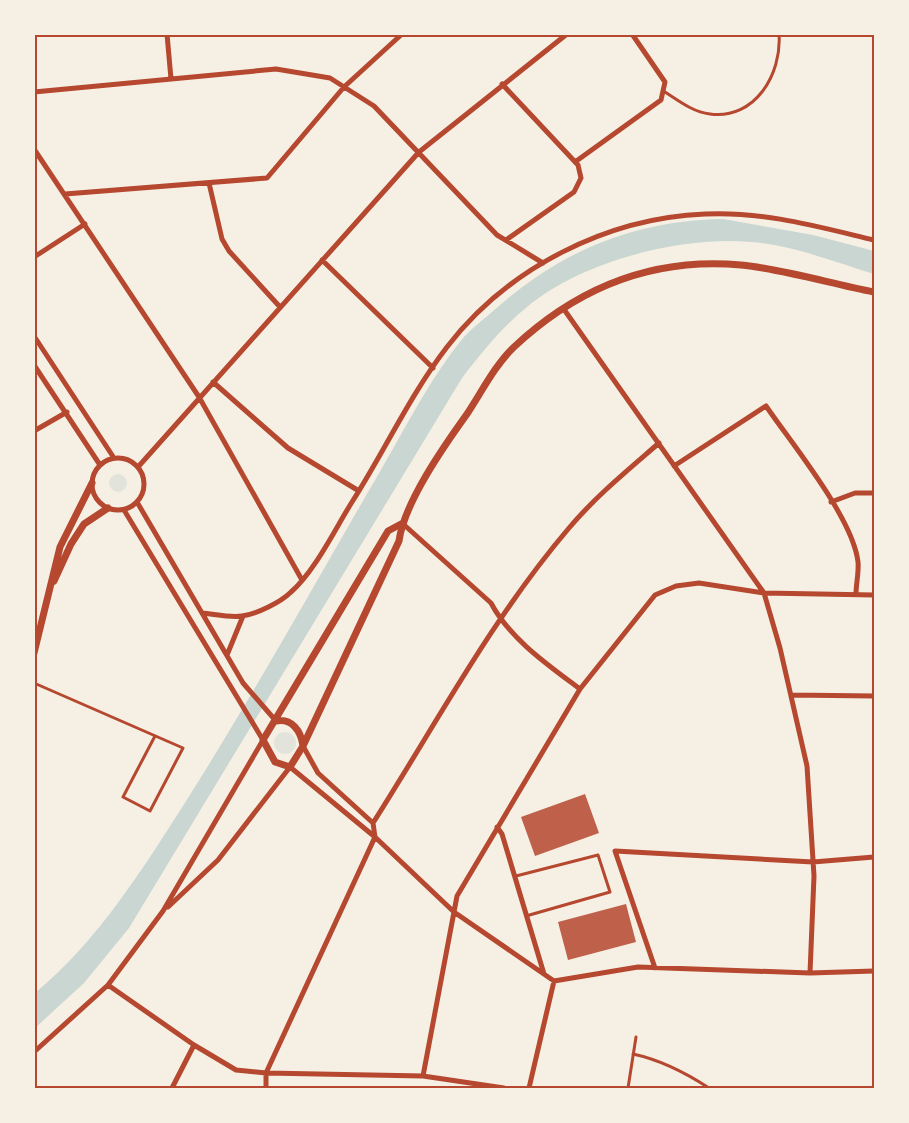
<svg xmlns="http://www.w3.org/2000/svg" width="909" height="1123" font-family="'Open Sans',sans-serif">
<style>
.green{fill:#e2e4dc}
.water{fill:#c9d6d2}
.building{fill:#bf614a}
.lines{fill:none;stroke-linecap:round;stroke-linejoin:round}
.service{stroke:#b5482f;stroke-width:3}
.minor{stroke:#b5482f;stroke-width:5}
.tertiary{stroke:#b5482f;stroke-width:7}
.neatline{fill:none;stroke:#b5482f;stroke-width:2}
</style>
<rect width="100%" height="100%" fill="#f6efe4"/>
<path class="green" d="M109 483a9 9 0 1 1 18 0a9 9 0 1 1-18 0Z
M274 743a11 11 0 1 1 22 0a11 11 0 1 1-22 0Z"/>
<path class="water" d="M723,219L813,235L874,251V274C835,262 792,245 751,242C680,236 582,261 527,307C502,327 482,352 462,378L129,928L84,983L35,1028V993C99,940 144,867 188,798C255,692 315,583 378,475C405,429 430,378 464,337C472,328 483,320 492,312C560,251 632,221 723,219Z"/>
<path class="building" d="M585,794L599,833L535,856L521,817Z
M626,904L636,942L568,960L558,922Z"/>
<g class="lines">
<path class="service" d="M665,92C679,101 693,112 710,114C755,120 782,74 779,34
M34,683L183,748L150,811L123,797L155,736
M516,876L598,855L610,892L526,916
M633,1054C661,1060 686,1073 709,1088
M628,1088L636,1037"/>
<path class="minor" d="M167,34L171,79
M502,84L578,165L581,178L574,192L506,240
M34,92L276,69L330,78L374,106L497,235L543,263
M34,149L199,397L302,580
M575,162L661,100L665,82L632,34
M209,183L222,239L229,251L280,307
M65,194L267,178L344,87L402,34
M34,257L85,224
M322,260L433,368
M563,308L764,593L780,648L807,766L814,876L810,973
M34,336L114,458
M34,365L100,465
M213,382L288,448L359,491
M34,431L67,412
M92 484a26 26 0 1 1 52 0a26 26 0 1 1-52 0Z
M674,466L766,406C792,444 853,518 858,562C859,572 856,584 856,594
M138,467L419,152L567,34
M137,502L243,683L276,721
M831,502L855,493H874
M402,523L491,603C510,639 548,665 580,689L655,595L676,586L699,583L764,593L874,595
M202,613C214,614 230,618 242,616C257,614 281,602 291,592C315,571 335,529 352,502C384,452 410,395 447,347C508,268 606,218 705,214C763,211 819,227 874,240
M227,655L243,616
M791,695L874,696
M303,746L318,773L373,823
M497,827L502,834L544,974
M168,907L218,860L290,767L375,837L454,912L554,981L529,1088
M655,968L615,851L813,862L874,857
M554,981L638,967L810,973L874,971
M108,985L194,1045L236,1070L266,1073L423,1076L504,1088
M34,1052L108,985L163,911L263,740L124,510
M423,1076L457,896L580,689
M172,1088L194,1045
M266,1088V1073L375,837L373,823C436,724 493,617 569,528C596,496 628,470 659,443"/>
<path class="tertiary" d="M401,524L388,531L263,740L275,762L290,767L303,746L399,541C404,503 444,446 467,414C481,393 495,365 514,347C578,287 652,257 741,265C783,269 832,284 874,292
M54,581L71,544L84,524L108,508
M34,653L60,547L92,483
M276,721C292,718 301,731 303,746"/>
</g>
<rect width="909" height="1123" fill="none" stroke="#f6efe4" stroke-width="72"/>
<rect x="36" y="36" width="837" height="1051" class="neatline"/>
</svg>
